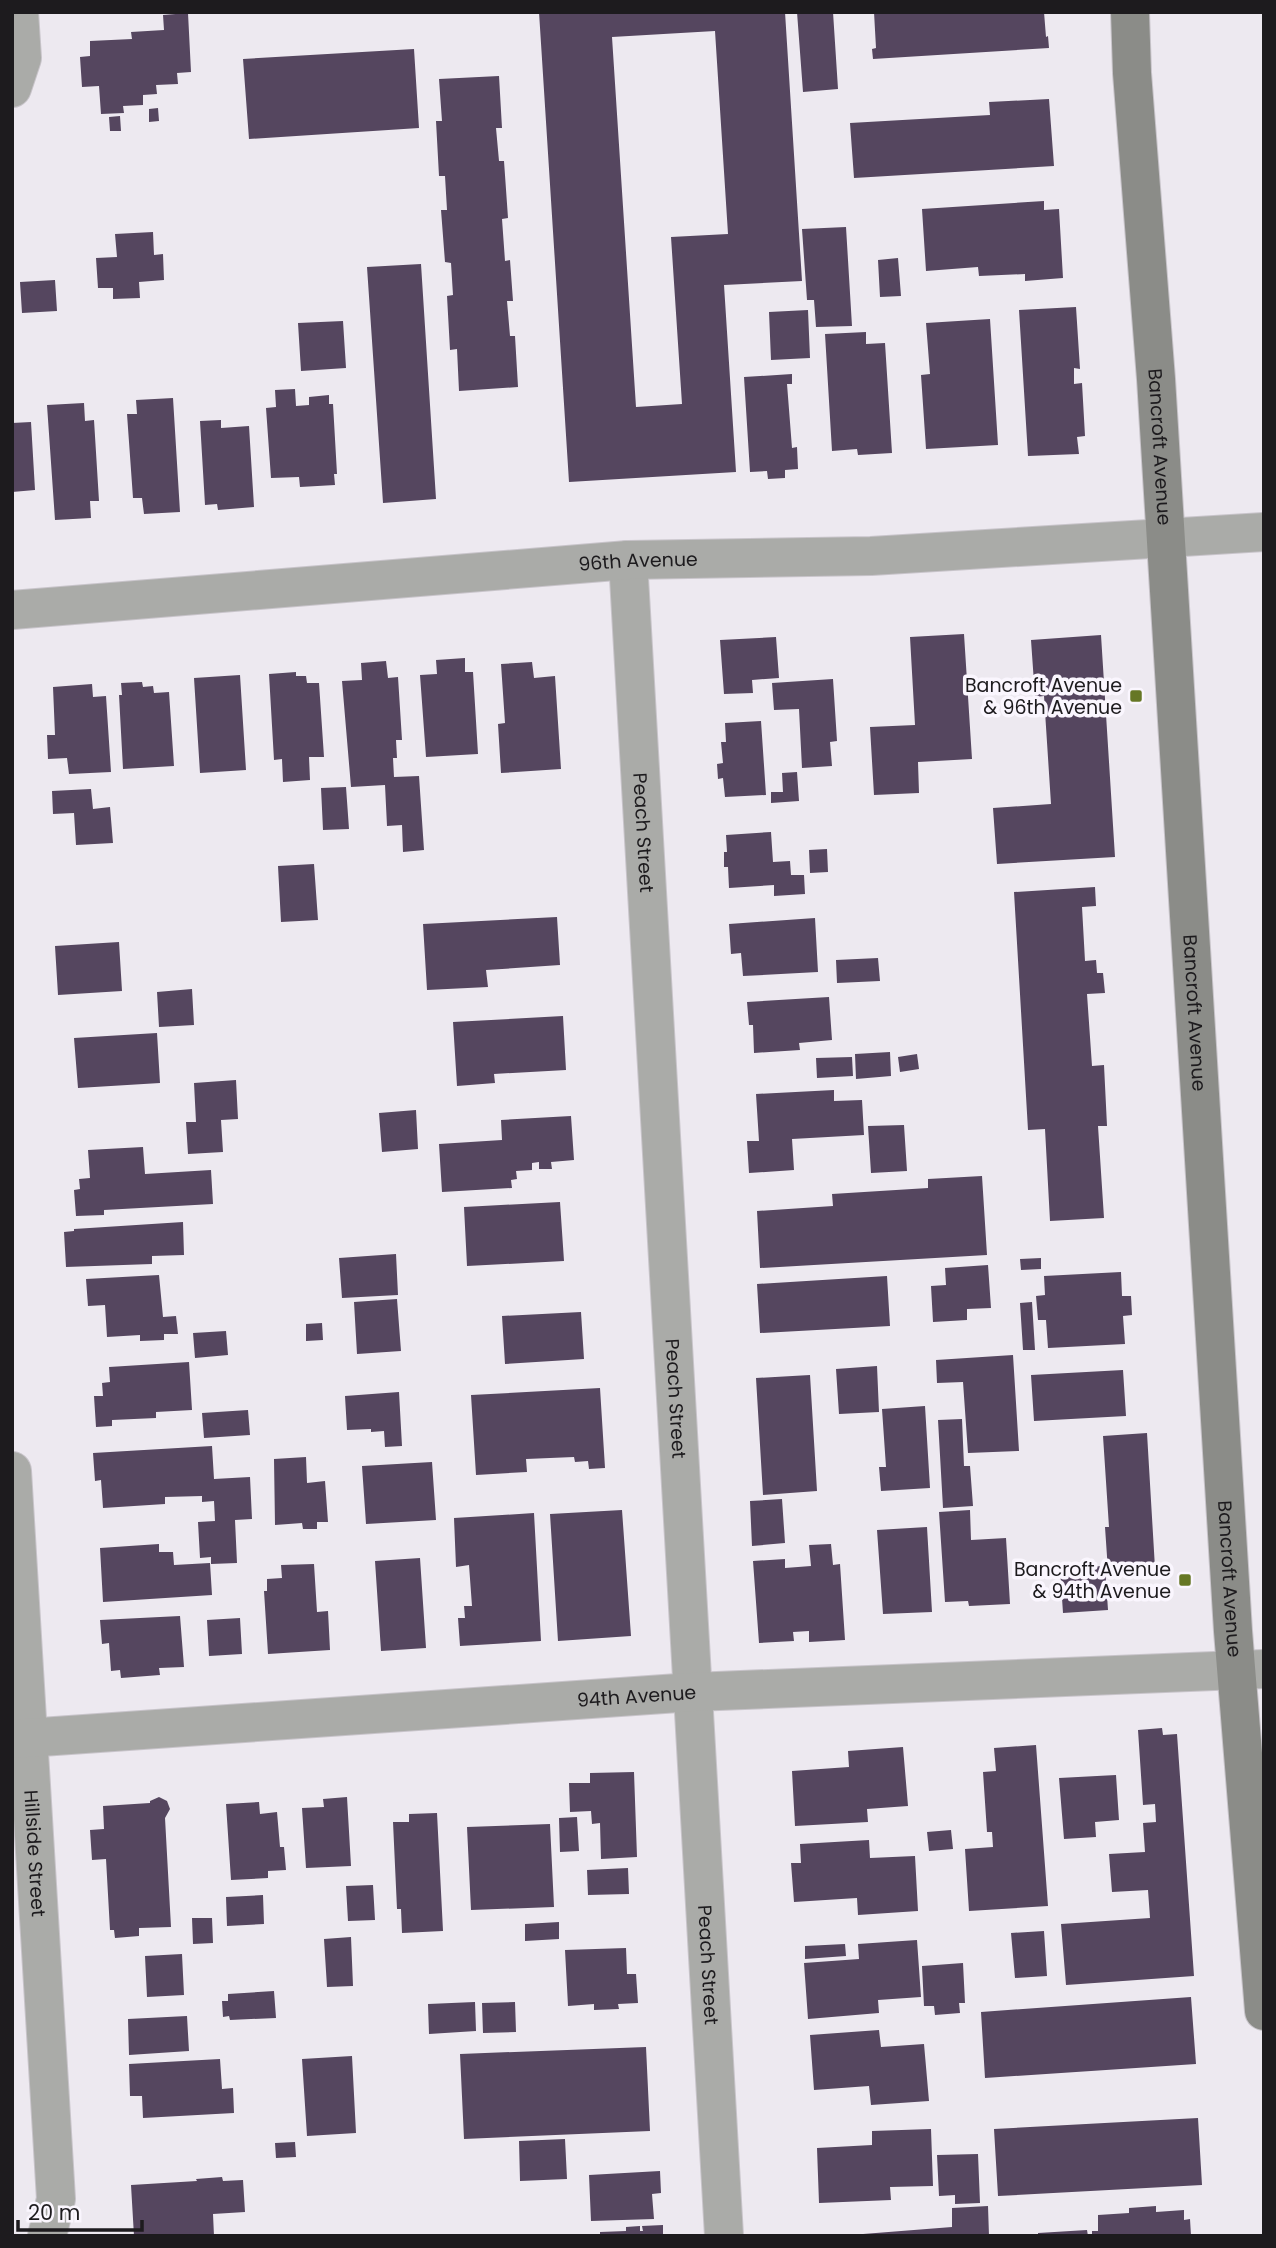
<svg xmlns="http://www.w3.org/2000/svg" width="1276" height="2248" font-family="Poppins,sans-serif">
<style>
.building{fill:#55465f;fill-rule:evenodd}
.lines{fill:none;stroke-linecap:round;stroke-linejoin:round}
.minor-casing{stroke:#c8c4ca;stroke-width:40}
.secondary-casing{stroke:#c8c4ca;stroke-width:40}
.minor{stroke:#aaaba8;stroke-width:38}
.secondary{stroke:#8b8c88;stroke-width:38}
.poi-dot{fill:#667725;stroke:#faf6fe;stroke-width:2.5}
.labels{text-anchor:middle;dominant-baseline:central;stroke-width:7;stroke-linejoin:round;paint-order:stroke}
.street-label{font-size:19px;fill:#1d1b1e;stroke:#faf6fe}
.poi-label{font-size:19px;fill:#1d1b1e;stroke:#faf6fe;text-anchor:end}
</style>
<rect width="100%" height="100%" fill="#ede9f0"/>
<path class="building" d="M539,12H785L802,281L724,285L736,472L569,482ZM715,31L728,234L671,237L682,404L636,407L612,37Z
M797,12H833L838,89L803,92Z
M874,12H1044L1046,37L1048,36L1049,48L873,59L872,49L876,48Z
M188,13L191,72L177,73L178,84L156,85L157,94L143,95V105L123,106L124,113L101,114L99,86L82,87L80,57L90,56V41L132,39L131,32L164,30L163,15Z
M414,49L419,128L249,139L243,59Z
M499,76L502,128H496L499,161H504L508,218L502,219L505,261L510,260L513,301H507L510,336H515L518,387L459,391L457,349L450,350L447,296L453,295L451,263L445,262L441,210H447L445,176H439L436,121H442L439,79Z
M1049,99L1054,166L854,178L850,123L990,115L989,102Z
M158,108L159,121L149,122V109Z
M120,116L121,131H110L109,117Z
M1044,201V210L1059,209L1063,278L1025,281V274L979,276L978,267L926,271L922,209Z
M846,227L852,326L816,327L814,300H807L802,229Z
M153,232L154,255L163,254L164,280L139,282L140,298L113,299V288H98L96,258L117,257L115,234Z
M898,258L901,296L880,297L878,260Z
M421,264L436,499L383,503L367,267Z
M55,280L57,311L22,313L20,282Z
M1076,307L1080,369L1074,368V384L1082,383L1085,436L1077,437L1079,454L1028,456L1019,310Z
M808,310L810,358L771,360L769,312Z
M990,319L998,445L926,449L921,375L930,374L926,323Z
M343,321L346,368L301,371L298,323Z
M866,332V344L885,343L892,453L858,455L857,449L832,451L825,334Z
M792,374V384H787L792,448L797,447L798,469L785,470V478L768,479L767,471L750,472L744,377Z
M295,389L296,406L309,405V397L329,395V404H333L337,474H334L335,485L300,487L299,477L271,478L266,408L276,407L275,390Z
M173,398L180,512L144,514L142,498H133L127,414H137L136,400Z
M84,403L85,421L94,420L99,501H90L91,518L55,520L47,405Z
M221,420V428L249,426L254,507L218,510L217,504L205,505L200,421Z
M31,422L35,490L12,492V423Z
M964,634L972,759L918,762L919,793L874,795L870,727L915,725L910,637Z
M1101,635L1115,857L997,864L993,808L1051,804L1044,696L1035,697L1031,640Z
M776,637L779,678L752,680L753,693L724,694L720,640Z
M465,658V672H473L478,754L426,757L420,675L437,674L436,660Z
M386,661L388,678L398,677L402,740H396L397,758H393L394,777L419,776L424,850L403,852L402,825L387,826L385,785L351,787L342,681L362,680L361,663Z
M532,662L534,678L555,676L561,769L501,773L498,724L505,723L501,664Z
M296,672V676H306L307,683H319L324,757H309L310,780L283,782L282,759L274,760L269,674Z
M240,675L246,770L200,773L194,678Z
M833,679L837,741L830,742L832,766L802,768L799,709L774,710L772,683Z
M142,682L143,687L153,686L154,693L169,692L174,766L123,769L119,695H122L121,683Z
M92,684L93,697L106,696L111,772L69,774L67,758L48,759L47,735H55L53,687Z
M761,721L766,795L725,797L723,778L718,779L717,764L723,763L721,742H726L725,723Z
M797,772L799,801L771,803V792H783L782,773Z
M346,787L349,829L323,830L321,788Z
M91,789L93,809L110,807L113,843L76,845L74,813L53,814L52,791Z
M771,832L773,862L790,861L791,875H804L805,894L774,896V885L729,888L728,867H724V852H727L726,835Z
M827,849L828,872L810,873L809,850Z
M314,864L318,920L281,922L278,866Z
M1095,887L1096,906L1082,907L1085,961L1096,960L1097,973H1103L1105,993L1087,994L1092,1066L1104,1065L1107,1126H1098L1104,1218L1050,1221L1045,1129L1028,1130L1014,892Z
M557,917L560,965L486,970L488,987L427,990L423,924Z
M815,918L818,972L743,976L741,953L731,954L729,924Z
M119,942L122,991L58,995L55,946Z
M878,958L880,981L837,983L836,960Z
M192,989L194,1025L159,1027L157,992Z
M829,997L832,1040L799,1043L800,1050L754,1053L753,1025H749L747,1002Z
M563,1016L566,1070L494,1074L495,1083L457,1086L453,1022Z
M157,1033L160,1083L78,1088L74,1038Z
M890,1052L891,1076L856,1079L855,1054Z
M917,1054L919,1069L900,1072L898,1057Z
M852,1057L853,1076L817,1078L816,1058Z
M236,1080L238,1119L221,1120L223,1152L188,1154L186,1122H196L194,1083Z
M834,1090V1101L862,1100L864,1135L792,1139L794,1170L749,1173L747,1141H759L756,1094Z
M416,1110L418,1149L382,1152L379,1113Z
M571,1116L574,1160L551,1162L552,1169H539V1162L532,1163V1170L516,1171L517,1179L511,1180L512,1188L442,1192L439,1144L502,1140L501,1120Z
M904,1125L907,1171L871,1173L868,1126Z
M143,1147L145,1174L211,1170L213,1204L104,1210V1215L76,1216L74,1190L80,1189L79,1179L90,1178L88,1150Z
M982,1176L987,1255L760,1268L757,1211L833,1206L832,1194L928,1188V1179Z
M560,1202L564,1261L467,1266L464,1207Z
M183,1222L184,1255L152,1256V1264L66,1267L64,1232L74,1231V1229Z
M396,1254L398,1295L342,1298L339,1258Z
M1041,1258V1269L1021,1270L1020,1259Z
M988,1265L991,1308L967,1309V1320L933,1322L931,1286L946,1285L945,1268Z
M1121,1272L1122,1296H1131L1132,1315L1123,1316L1125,1344L1048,1348L1046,1320H1038L1036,1296L1045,1295L1044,1276Z
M159,1275L163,1317L176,1316L178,1334H164V1340L140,1341V1335L107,1337L105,1305L88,1306L86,1279Z
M887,1276L890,1326L760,1333L757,1284Z
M397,1299L401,1351L357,1354L354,1302Z
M1032,1302L1035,1350H1023L1020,1303Z
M581,1312L584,1359L505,1364L502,1316Z
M322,1323L323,1340L306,1341V1324Z
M226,1331L228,1355L195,1358L193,1333Z
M1013,1355L1019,1451L968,1453L963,1382L937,1383L936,1360Z
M189,1362L192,1410L156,1412V1418L112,1420V1426L96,1427L94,1396H103L102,1383L110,1382L109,1367Z
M877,1366L879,1412L839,1414L836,1369Z
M1123,1370L1126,1416L1034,1421L1031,1375Z
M810,1375L817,1491L763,1495L756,1378Z
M600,1388L605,1468L589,1469L588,1461L575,1462L574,1457L526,1459L527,1472L476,1475L471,1395Z
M399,1392L402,1446L385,1447L384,1431L371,1432V1429L347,1430L345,1396Z
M925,1406L930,1488L881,1491L879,1467H886L882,1409Z
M248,1410L250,1435L204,1438L202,1413Z
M962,1419L964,1466H970L973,1506L943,1508L938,1420Z
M1147,1433L1155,1568L1108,1571L1105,1527H1109L1103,1436Z
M212,1446L214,1479L250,1477L252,1519L235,1520L237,1563L211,1564V1557L200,1558L198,1522L215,1521L214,1501L202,1502V1496L165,1497V1504L103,1508L101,1480L95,1481L93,1453Z
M306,1457L307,1483L325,1481L328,1522H317V1529H303L302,1523L275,1525L274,1459Z
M432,1462L436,1520L366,1524L362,1466Z
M782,1499L785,1543L752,1546L750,1501Z
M622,1510L631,1636L558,1641L550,1514Z
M970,1510L971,1540L1006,1538L1010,1604L969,1606L968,1601L945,1602L939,1512Z
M534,1513L541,1641L460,1646L458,1618H465L464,1606H472L469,1565L456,1567L454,1518Z
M927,1527L932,1612L883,1614L877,1530Z
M159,1544V1552H173L174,1565L210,1563L212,1595L103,1602L100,1548Z
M831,1544L833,1565L840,1564L845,1640L809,1642V1631L793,1632L794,1641L759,1643L753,1561L785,1559V1568L811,1566L809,1545Z
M420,1558L426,1648L381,1651L375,1561Z
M314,1564L317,1612L328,1611L330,1650L268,1654L264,1591H267V1579L282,1578L281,1565Z
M1105,1566L1108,1610L1063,1613L1060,1568Z
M180,1616L184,1667L159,1668L160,1675L121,1678L120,1670L111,1671L109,1643L102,1644L100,1620Z
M240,1618L242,1654L209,1656L207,1620Z
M1162,1728L1163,1735L1177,1734L1194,1976L1066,1985L1061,1924L1150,1918L1148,1890L1112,1892L1109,1854L1145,1852L1143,1823L1156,1822L1155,1804L1143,1805L1138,1730Z
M1036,1745L1048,1906L969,1911L965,1849L993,1847L992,1832H987L983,1772L996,1771L994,1748Z
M903,1747L908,1806L867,1809L868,1822L795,1826L792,1771L849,1767L848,1751Z
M634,1772L637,1857L601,1859L600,1823L592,1824L591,1811L570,1812L569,1783H590V1773Z
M1116,1775L1119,1820L1095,1822L1096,1837L1064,1839L1059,1778Z
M159,1797L167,1801L170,1809L165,1818L171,1927L139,1928V1936L115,1938L114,1930H110L106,1859L92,1860L90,1830L104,1829L103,1806L150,1803V1801Z
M347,1797L351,1866L306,1868L302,1808L324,1807L323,1799Z
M259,1802L260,1814L277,1812L280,1847H284L286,1870L268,1871V1878L231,1880L226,1804Z
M437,1813L443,1931L402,1933L401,1909H397L393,1822H409V1814Z
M577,1817L579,1851L560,1852L559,1818Z
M550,1824L554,1907L471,1910L467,1827Z
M951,1830L953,1849L929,1851L927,1832Z
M869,1840L870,1858L915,1856L918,1911L858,1915L857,1898L794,1902L791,1863H801L800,1844Z
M628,1868L629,1894L588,1895L587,1870Z
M373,1885L375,1920L348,1921L346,1886Z
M263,1895L264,1924L227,1926L226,1897Z
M192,1918H212L213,1943L193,1944Z
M559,1922V1939L525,1941V1924Z
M1044,1931L1047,1976L1015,1978L1011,1933Z
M351,1937L353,1986L327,1987L324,1939Z
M917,1940L921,1997L878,2000L879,2013L808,2019L804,1963L859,1959L858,1944Z
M845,1944L846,1956L805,1959V1946Z
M626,1948L627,1974H636L638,2003L618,2004L619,2009L594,2010V2004L568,2006L565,1950Z
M182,1954L184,1995L147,1997L145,1956Z
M963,1963L965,2003H959L960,2013L935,2015L934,2006H924L922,1966Z
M274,1991L276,2018L230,2020L229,2016L223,2017L222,2001H228V1994Z
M1191,1997L1196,2064L985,2078L981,2012Z
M475,2002L476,2031L429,2034L428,2004Z
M515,2002L516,2032L483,2033L482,2003Z
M187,2016L189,2051L129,2055L128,2019Z
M879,2030L881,2047L924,2044L929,2101L871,2105L869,2086L814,2090L810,2035Z
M646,2047L650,2131L464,2139L460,2054Z
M352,2056L356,2133L307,2136L302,2059Z
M220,2059L222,2089L233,2088L234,2113L143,2118L142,2096H130L129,2064Z
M1198,2118L1202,2185L998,2196L994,2129Z
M931,2129L933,2186L890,2187L891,2200L819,2203L817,2148L872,2145V2131Z
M565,2139L567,2179L520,2181L519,2141Z
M295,2142L296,2157L276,2158L275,2143Z
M978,2154L980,2203L955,2204V2195L939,2196L937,2155Z
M660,2171L661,2193L652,2194L654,2219L591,2221L589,2175Z
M222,2177L223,2181L243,2180L245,2212L213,2214L214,2236H134L131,2185L197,2181L196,2179Z
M988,2206L989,2236H863V2234L952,2227V2208Z
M1156,2206V2212L1184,2210V2220L1190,2219L1191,2236H1092V2231H1098V2215L1129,2213V2208Z
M663,2225V2236H600V2232L626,2231V2227L640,2226V2231H643L642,2226Z
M1087,2230L1088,2236H1038V2233Z"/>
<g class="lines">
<g class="minor-casing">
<g id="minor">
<path d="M12,88L22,58L19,12"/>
<path id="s1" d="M628,560L724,2236"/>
<path id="s2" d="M12,610L628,560L871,556L1264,532"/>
<path id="s3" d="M12,1471L56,2199L47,2236"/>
<path id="s4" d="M12,1739L693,1692L1264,1669"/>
</g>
</g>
<g class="secondary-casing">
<g id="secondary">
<path id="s5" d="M1130,12L1132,73L1156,379L1233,1631L1264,2011"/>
</g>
</g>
<use href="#minor" class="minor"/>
<use href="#secondary" class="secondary"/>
</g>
<g class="poi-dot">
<rect x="1129" y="689" width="14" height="14" rx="3.5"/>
<rect x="1178" y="1573" width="14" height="14" rx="3.5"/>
</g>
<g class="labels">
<g class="street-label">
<text stroke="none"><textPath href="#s5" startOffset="436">Bancroft Avenue</textPath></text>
<text stroke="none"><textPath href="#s2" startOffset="628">96th Avenue</textPath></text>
<text stroke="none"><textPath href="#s1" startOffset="273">Peach Street</textPath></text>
<text stroke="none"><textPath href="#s5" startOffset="1003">Bancroft Avenue</textPath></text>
<text stroke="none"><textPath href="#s1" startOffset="840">Peach Street</textPath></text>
<text stroke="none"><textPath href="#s5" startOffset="1570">Bancroft Avenue</textPath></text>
<text stroke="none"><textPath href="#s4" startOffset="626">94th Avenue</textPath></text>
<text stroke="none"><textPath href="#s3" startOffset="383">Hillside Street</textPath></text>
<text stroke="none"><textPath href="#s1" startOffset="1407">Peach Street</textPath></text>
</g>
<g class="poi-label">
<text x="1122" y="685">Bancroft Avenue<tspan x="1122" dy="22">&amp; 96th Avenue</tspan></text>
<text x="1171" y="1569">Bancroft Avenue<tspan x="1171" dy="22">&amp; 94th Avenue</tspan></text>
</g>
</g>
<rect width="1276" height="2248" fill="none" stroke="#1d1b1e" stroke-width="28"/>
<path d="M18 2220v10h124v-10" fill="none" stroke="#1d1b1e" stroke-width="3.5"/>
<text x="28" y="2220" font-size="21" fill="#1d1b1e" stroke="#faf6fe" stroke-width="5" paint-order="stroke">20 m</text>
</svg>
